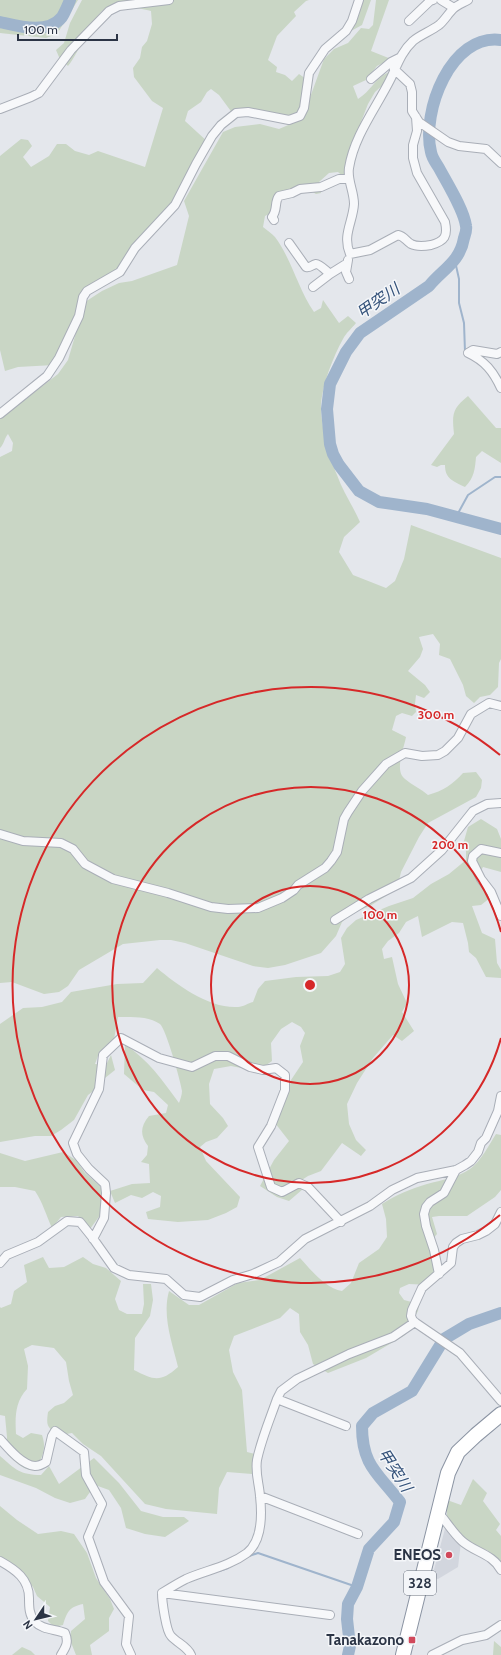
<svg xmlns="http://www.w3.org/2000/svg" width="501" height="1655" font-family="Cabin,'Noto Sans JP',sans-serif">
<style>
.built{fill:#d2d6de}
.green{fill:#c9d6c5}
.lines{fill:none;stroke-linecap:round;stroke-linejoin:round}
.stream{stroke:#9fb4cc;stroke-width:2}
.river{stroke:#9fb4cc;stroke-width:12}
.street-casing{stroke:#a9aeb7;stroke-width:10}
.highway-casing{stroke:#8b94a3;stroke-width:16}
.street{stroke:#f7f8fa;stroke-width:8}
.highway{stroke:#fff;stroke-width:14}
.ring{fill:none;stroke:#d62828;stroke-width:2}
.poi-dot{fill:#d1495b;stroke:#f4f6f9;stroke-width:1.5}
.labels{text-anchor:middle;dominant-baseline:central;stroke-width:3;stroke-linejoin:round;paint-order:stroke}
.shield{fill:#f4f6f9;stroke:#676e7b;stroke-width:1}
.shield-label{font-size:14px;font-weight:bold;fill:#2b3445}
.poi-label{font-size:15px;font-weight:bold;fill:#2b3445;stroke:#f4f6f9;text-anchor:end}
.water-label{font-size:16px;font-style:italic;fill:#34527a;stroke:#f4f6f9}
.centre{fill:#d62828;stroke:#f4f6f9;stroke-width:2}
.ring-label{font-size:12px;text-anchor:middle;font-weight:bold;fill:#d62828;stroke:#f4f6f9;stroke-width:3;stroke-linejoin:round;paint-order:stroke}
</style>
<rect width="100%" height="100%" fill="#e4e7ec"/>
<path class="built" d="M446,1525L461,1542L458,1567L438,1579L432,1577Z"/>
<path class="green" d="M0,0H78L57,34L46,38L0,33Z
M82,0H309L306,1L294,12L296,16L277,36L268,60L277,67L276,72L285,75L292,81L299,74L309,81L300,109L294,116L287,118L272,116L244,117L233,114L219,95L211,89L207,92L201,102L188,111L185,121L209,143L175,206L109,282L85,297L54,365L18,367L5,371L0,350V156L21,139L28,140L32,146L23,157L31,167L49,156L57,144H66L75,151L89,155L98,151L145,167L163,108L152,101L134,77L133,68L140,58L142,47L147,41L152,24L151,11C143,9 118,3 111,6C92,11 81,51 68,66L59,57L56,50L64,43L70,23Z
M363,0H371L362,25L351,31Z
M376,0H389L371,51L391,59L377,66L366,80L353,86L358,99C371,91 374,79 389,72L385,83L375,92L368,104L361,122L360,143L346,179L338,172L329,173L319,182L321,193L316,194L311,191L278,198L273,212L265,216L263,227C267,230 272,234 275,237C292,260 298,289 314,312L321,308L323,300L339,323L348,316L356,323C352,328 346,333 343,339C333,357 323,383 321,403C320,424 329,456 337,475C343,492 353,506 360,522L344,537L339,552L353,575L386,588L395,581L404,559L411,525L501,558V659L499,663L498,687L490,695L480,697L474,703L466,696L463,685L450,659L439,655L440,644L433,634L419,637L423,649L420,657L408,671L425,685L430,692L424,698L416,695L415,704L416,712L412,716L402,713L396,716L392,730L406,737C404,748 394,771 405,779C412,785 421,789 428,795C443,791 453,784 463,773L476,772L482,780L481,788L476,797L428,823L419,837L401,872L397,889L370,906L351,913L342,922L336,936L321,953L285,965L268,968L253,966L185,943L171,940H160L123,944L79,970L68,986L59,992L44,994L12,982L0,983V457L12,451L13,443L8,434C4,439 4,444 0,448V419L58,374L68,360L85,302L102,291L119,283L132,281L177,265L189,216L184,201L223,132L235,127L260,124L279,129L293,123L304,114L324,59L334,49L348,43L361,28L369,29L373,25Z
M468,396L496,428H501V463L482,451L476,457C475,469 474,478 465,487C453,481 445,479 445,465H441L437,467L431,465L454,434C452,414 452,409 468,396Z
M481,819L497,829L501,839V872L483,867L477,878L490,898L481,905L472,906L482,933L495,939L497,963L501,970V978L486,977L476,958L469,952L468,943L463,923L452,922L422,937L418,916L406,922L399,933L388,941L382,949L384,959L392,957L398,984L407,1003L402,1012L414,1031L402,1041L393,1035L373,1058L357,1083L347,1104L349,1124L356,1140L366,1150L361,1156L342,1143L321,1171L308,1176L297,1183L303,1189L289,1201L277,1197L260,1186L274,1160L289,1141L275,1123L288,1095L291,1080L303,1062L300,1046L305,1033L301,1027L292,1022L281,1029L271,1043L272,1061L258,1071L231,1066L214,1069L209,1084L210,1104L223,1118L228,1126L217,1138L206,1142L200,1147L206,1161L240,1197L237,1207L226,1213L208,1220L178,1222L148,1219L146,1212L160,1207L161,1196L153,1192L142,1198L131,1195L115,1203L110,1191L132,1184L150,1183L149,1164L141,1162L147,1155L148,1146C140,1135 140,1127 149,1116L166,1113L168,1105L154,1092L143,1090L124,1074L125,1045C148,1059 163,1081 179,1103C180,1100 182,1095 182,1091C181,1082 166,1029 160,1024C149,1016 131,1017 118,1017L113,1045L99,1053L95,1064L106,1065L111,1055L115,1070L105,1078L100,1086L88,1095L74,1120L61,1130L51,1136H35L0,1142V1024L23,1008L42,1007L62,1002L71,992L117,984L143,983L157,968C177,985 210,1009 238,1007C243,1007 248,1003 253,1002L258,989L265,981L296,977L328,976L340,972L345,964L341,938L347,928L356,920L389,906L413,898L431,884L449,874L466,860V851L464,841L468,827Z
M496,1134L501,1135V1190L495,1197L467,1216H439L432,1217L437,1234L430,1242L439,1277L430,1285L409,1284L400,1288L399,1293L404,1300L419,1304L418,1311L405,1335L366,1358L328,1373L313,1364L308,1345L300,1332L299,1314L290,1308L280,1318L234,1336L229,1350L233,1372L242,1390L247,1452L255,1454L252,1474L227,1472L219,1488L217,1514L166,1509L145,1504L101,1456L83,1444L72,1433L61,1435C47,1428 46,1427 48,1412L55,1406L64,1403L73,1395L69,1381L66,1362L54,1348L32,1345L24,1349L28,1366L27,1389C15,1402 15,1417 16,1434L23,1438L31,1433L42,1435C47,1449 42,1458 35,1470C24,1472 15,1461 7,1454V1437L5,1416L0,1415V1307L1,1308L11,1304L14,1291L27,1282L24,1265L43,1257L49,1268L64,1267L83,1257L93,1264L106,1268L121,1281L115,1299L119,1310L127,1314H142L144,1304L143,1284H151L153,1300L150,1316L135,1338L134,1370C154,1380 160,1383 178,1367C172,1342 162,1316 169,1291L189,1305H199L238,1283L260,1280L300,1258C311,1270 325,1288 342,1291L351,1283L359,1263L379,1249L387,1237L386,1219L382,1204C396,1195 410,1189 427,1184C442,1180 457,1178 470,1169C481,1161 489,1145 496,1134Z
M63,1152L76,1160L85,1173L100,1186L105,1200L101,1214L90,1229L78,1216L61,1217L52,1228C46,1215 43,1203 35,1191L15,1187H0V1153L25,1161Z
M0,1456C15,1469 20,1475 41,1475L49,1466L59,1484L94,1458L119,1483L141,1511L163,1517H184L189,1521L165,1537L145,1534L126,1528L121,1508L109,1490L95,1485L85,1499L70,1503L55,1498L36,1488L0,1475Z
M473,1479L487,1493L483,1501L500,1524L496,1530L501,1536V1565L496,1558L487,1550L474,1547L460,1537L447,1517V1500L461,1505Z
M0,1506L17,1520L38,1534L61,1531L74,1534L87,1553L96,1578L110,1599L114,1609L109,1618V1631L90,1645L92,1655H76L70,1640L71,1631L85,1619L83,1604C69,1607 67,1612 63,1625L54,1627L48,1621L50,1607L37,1596L33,1587L25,1578L0,1565Z
M494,1641L501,1647V1655H493Z
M22,1647L31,1651L35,1655H12Z"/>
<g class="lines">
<path class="stream" d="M455,261L459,279V303L464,323L465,352
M456,517L468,495L495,477H501
M249,1556L258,1553L357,1587
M219,1571L228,1568"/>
<path class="river" d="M0,22C18,26 48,35 62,17C65,12 68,5 70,0
M501,40C451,33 421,112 431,152C432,158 436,163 439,168C447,183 464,210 466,226C467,230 465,235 464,238C460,262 443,269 429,286L360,333L346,352L330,384L327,409L330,444L333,454L339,465L359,491L379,502L427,509L501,529
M348,1655L350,1646L347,1619L348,1604L357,1587L369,1549L394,1522L400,1502C378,1473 362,1466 362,1426L373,1413L412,1391L444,1339L469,1324L501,1313"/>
<g class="street-casing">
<path id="street" d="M441,0L454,8
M409,21L430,1L433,0
M394,69L410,84L412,92V111L419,122L448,142L459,146L486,149L501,163
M371,79L391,62L399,58
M0,109L31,97L39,93L71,50L109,11L119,6L169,0
M416,117L417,131L413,145V158L417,173L445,222C448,236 445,241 431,245C425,246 417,247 411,244C406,241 404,236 398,235L370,250L350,254C342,235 353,222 354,204C354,191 347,180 349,168C354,136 376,108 390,80C397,66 401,52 413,41C420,35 431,31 439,25C444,21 448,14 453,9C457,5 463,3 468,0
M274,220L272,217C278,210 274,202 279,196L292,193L300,189L321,187L339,179H349
M289,243L306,267C311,268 311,265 316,264C320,264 326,271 330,274
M348,260L346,272L349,279
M313,287L330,274L346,264
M501,352L497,354L473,350L468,353C485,361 493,371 501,388
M0,414L47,376L59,358L79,316L83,297L87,291L120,272L135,248L175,205L196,164L212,136L221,125L236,113L248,112L289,120L300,116L304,108L309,73L325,49L346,31L352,21L359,0
M0,834L23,841L61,843L73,849L85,864L113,879L168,893L211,907L228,909L258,908L282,898L294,890L298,885L325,868L331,861L337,852L344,819L348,812L362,791L386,764L405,753L422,756L438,755L445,751L458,738L471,714L489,703L501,706
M501,853L481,849L473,856L472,861L481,879L491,892L501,916
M335,920L369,899L411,878L442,850L473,811L487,804L501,803
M501,1212L495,1224L486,1231L478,1235L462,1239L456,1243L453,1247L451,1263L422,1288L412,1310L411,1316L413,1321L460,1353L501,1401
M93,1239L104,1218L106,1193L105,1184L89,1169L77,1154L73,1143L99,1089L103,1055L121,1038L159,1058L192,1067L215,1056H228L250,1067L263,1070L276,1068L285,1075V1090L271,1126L258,1147L271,1187L282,1192L299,1183L308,1187L341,1222
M0,1263L7,1255L38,1242L67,1221L80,1222L92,1237L114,1268L129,1275L166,1279L184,1295L200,1297L233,1280L253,1274L279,1262L305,1239L370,1206L392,1190L417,1178L456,1170L465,1165L471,1161L478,1152L481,1143L486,1138L498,1111L501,1096
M439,1274L434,1250L426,1226L424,1214L426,1207L430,1202L444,1193L456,1170
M277,1399L346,1426
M0,1439C8,1448 22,1465 35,1466C39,1466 43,1464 46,1462L52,1436L55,1431L84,1452L86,1475L102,1504L88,1537L104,1582L129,1616L126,1644L131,1655
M260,1496L358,1534
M438,1512C446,1521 453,1533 462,1541C474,1552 493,1554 501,1570
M0,1561C16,1570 29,1579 29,1598C29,1607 29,1615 35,1622C43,1630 55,1629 65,1633C69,1642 66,1647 61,1655
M162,1593C170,1588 178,1583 186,1579C206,1570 228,1567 247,1553C263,1540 262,1514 260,1496C259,1483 255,1473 257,1460C261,1440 270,1419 277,1399L281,1391L297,1379L349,1354L393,1337L415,1322
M162,1593L330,1615
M162,1593C162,1601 166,1631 171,1636C177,1643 187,1646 191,1655
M432,1655L462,1640L486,1635L501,1625"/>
</g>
<g class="highway-casing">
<path id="highway" d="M403,1655L448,1473L458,1452L476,1435L501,1414"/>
</g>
<use href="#street" class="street"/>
<use href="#highway" class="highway"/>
</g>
<g class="ring">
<circle cx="310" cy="985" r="99"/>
<path d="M501 1038A198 198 0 1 1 501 932"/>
<path d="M500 1215A298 298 0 1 1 500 755"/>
</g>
<g class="poi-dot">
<circle cx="449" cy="1555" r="4"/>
<rect x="408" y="1636" width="8" height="8" rx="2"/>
</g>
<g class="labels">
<rect class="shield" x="404" y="1571" width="32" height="24" rx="3"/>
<g class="shield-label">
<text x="420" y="1583">328</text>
</g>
<g class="poi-label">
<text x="441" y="1555">ENEOS</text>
<text x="404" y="1640">Tanakazono</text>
</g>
<g class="water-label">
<text transform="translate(378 301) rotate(-35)">甲突川</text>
<text transform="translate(395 1470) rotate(57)">甲突川</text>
</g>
</g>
<circle cx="310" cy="985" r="6" class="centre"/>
<g class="ring-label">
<text x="436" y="719">300 m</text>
<text x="450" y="849">200 m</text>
<text x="380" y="919">100 m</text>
</g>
<g transform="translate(36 1619) rotate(235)" stroke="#f4f6f9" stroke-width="3" paint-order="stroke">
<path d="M0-3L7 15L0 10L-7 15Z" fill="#2b3445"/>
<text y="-6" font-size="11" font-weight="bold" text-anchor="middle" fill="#2b3445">N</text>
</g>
<path d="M18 34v6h99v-6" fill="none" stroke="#2b3445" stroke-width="2"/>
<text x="24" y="34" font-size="12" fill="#2b3445" stroke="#f4f6f9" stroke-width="3" paint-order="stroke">100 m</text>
</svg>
